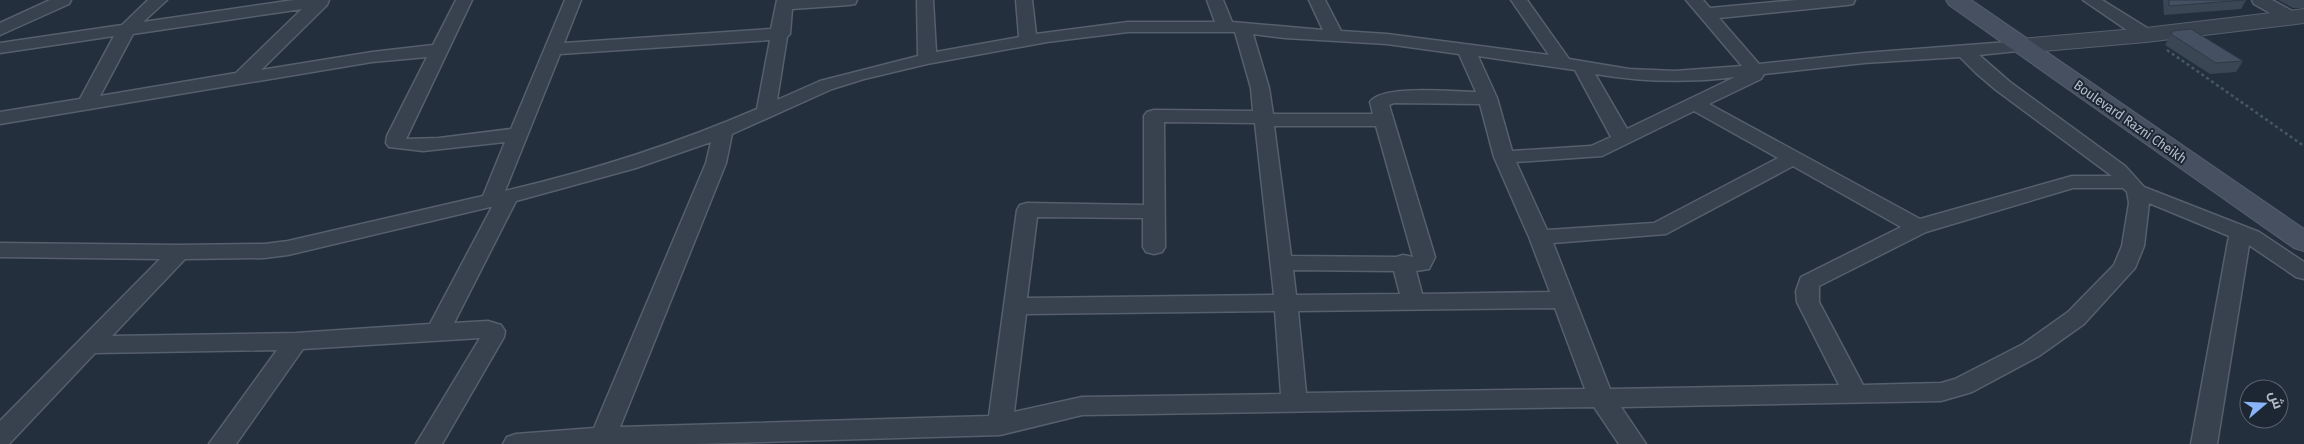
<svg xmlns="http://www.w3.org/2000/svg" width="2304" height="444" font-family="'Fira Sans Condensed',Cairo,sans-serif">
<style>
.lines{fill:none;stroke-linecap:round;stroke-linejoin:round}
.minor-casing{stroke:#565f6c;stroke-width:3}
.tertiary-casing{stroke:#565f6c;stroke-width:2}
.secondary-casing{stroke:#565f6c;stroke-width:2}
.path{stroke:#44595c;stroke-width:2.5;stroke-dasharray:3 3;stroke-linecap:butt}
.minor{fill:#38414e;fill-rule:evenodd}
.tertiary{fill:#38414e;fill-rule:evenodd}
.secondary{fill:#465061;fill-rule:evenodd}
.wall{fill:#3b4654}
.building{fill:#455162;stroke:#303945}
.labels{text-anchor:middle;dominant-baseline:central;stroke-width:4;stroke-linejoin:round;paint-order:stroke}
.street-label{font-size:14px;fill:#b4bcc9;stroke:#1d2633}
</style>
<rect width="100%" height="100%" fill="#242f3e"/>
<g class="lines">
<g class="minor-casing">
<path id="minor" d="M50,0H71L69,4L0,35V23Z
M148,0H167L143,22L294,0H329L327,5L261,70L372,52L433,45L456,0H472L406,139L439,138L511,129L565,0H581L564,43L771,29L777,0H857L855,4L849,5L792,9L790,34L787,37L777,100L820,81L918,56L917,0H933L936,52L1019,37L1016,0H1032L1036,34L1128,22H1215L1207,0H1223L1232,22L1323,30L1309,0H1325L1341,31L1387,34L1549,55L1511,0H1527L1569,59L1629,69L1675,71L1742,66L1686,0H1703L1710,8L1797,0H1855L1853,4L1847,5L1719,18L1759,64L1864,53L2021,41L2027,42L2030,46L2027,50L1979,55L2010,82L2125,166L2144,187L2259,232L2304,262V279L2296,277L2249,245L2217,444H2191L2229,236L2149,203L2144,246L2135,268L2084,324L2039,356L1972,392L1941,401L1621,407L1646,444H1619L1594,407L1082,415L1000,435L695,444H503L507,437L516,434L594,428L706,163L711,142L636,168L516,201L454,323L488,321L501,325L505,331L504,337L442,444H416L480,338L303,349L236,444H209L277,350L95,353L9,444H0V421L160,259L0,257V243L179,245L264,244L288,241L483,196L505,142L423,151L389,147L386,143L387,136L427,57L372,62L0,124V112L80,99L114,36L0,53V43L122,25ZM302,9L236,73L100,96L133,34ZM1128,32H1235L1251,88L1253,111L1154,110L1147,112L1144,116V205L1027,203L1020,205L1017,210L989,416L620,427L726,163L732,134L832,89L864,79L927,64L1047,42ZM1253,34L1285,38L1387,44L1459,54L1476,92C1454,92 1382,84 1370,102L1373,114H1273L1269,88ZM770,40L757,109C676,144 591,171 505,191L560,54ZM1478,56L1575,70L1611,137L1591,146L1512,151L1497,98ZM1960,57L1976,73L1996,90L2112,176H2072L1920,219L1709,104L1761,79L1764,74L1864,63ZM1595,74C1642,82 1688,83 1735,77L1627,129ZM1394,103L1480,104L1494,157L1529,237L1550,292L1422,294L1416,271L1429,269L1435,257L1389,105ZM1694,111L1778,158L1654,223L1547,230L1516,162L1602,156ZM1164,122L1255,123L1274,295L1027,298L1037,217L1143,218V247L1146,252L1154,254L1162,252L1165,247ZM1274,126H1376L1413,257L1403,255L1396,257L1291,256ZM1793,166L1901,227L1801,277L1796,291L1797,302L1839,385L1610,389L1553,243L1666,234ZM2073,188H2123L2127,192L2129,203L2122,246L2114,265L2068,312L2023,344L1955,379L1941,383L1863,385L1819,302V286L1926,232ZM490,207H492L430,324L296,333L112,336L185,259L264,258L288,255ZM1293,270L1394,271L1400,294L1296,295ZM1555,308L1585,389L1306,393L1298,311ZM1275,311L1281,394L1082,397L1014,412L1026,314Z
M2083,0H2102L2152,31L2155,35L2152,39H2140Z
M2252,0H2272L2296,13L2298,17L2296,21H2284L2254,4Z"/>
</g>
<g class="tertiary-casing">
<path id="tertiary" d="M2304,9V23L2146,42L2021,53L2013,51L2010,46L2013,41L2021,39L2146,28Z"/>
</g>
<g class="secondary-casing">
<path id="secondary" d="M1946,0H1971L2304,229V251L2294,248L1949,5Z"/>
</g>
<path class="path" d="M2167,50L2304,146"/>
<use href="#minor" class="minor"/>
<use href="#tertiary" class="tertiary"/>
<use href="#secondary" class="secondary"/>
</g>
<path class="wall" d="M2163,0H2246L2241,9L2164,15Z
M2278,0H2304V8H2293Z
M2173,31L2243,61L2236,72L2210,74L2165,45Z"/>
<path class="building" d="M2169,0H2244L2169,6Z
M2191,29L2243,61L2216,63L2171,34L2173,31Z"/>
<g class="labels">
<g class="street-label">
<text transform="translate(2130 122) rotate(35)">Boulevard Razni Cheikh</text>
</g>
</g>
<g transform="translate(2264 404) rotate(71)"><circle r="24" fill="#1d2633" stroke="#59626f"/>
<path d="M0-4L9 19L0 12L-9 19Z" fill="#8ab4f8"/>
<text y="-8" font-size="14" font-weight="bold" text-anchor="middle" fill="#b4bcc9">ش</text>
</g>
</svg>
